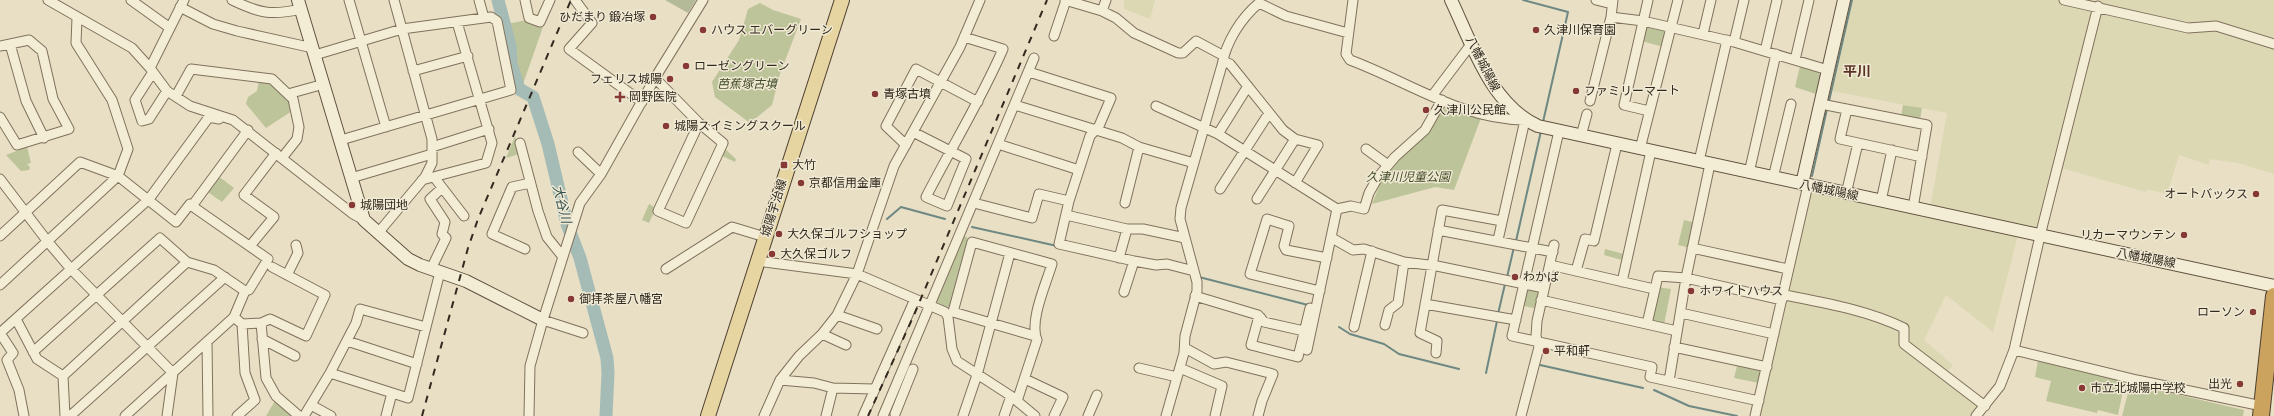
<svg xmlns="http://www.w3.org/2000/svg" width="2274" height="416" font-family="'Crimson Pro','Noto Sans JP',serif">
<style>
.farmland{fill:#dcd8b3}
.green{fill:#bdc49a}
.cemetery{fill:#b4ba98}
.lines{fill:none;stroke-linecap:round;stroke-linejoin:round}
.stream{stroke:#6e8883;stroke-width:2}
.river{stroke:#a5bcb6;stroke-width:13}
.street-casing{stroke:#80715d;stroke-width:11}
.secondary-casing{stroke:#625340;stroke-width:14}
.primary-casing{stroke:#4e4031;stroke-width:16}
.highway-casing{stroke:#4e4031;stroke-width:18}
.street{stroke:#f4edd6;stroke-width:9}
.secondary{stroke:#f4edd6;stroke-width:12}
.primary{stroke:#e6d4a1;stroke-width:14}
.highway{stroke:#cca25f;stroke-width:16}
.rail{stroke:#32291f;stroke-width:2;stroke-dasharray:7 7;stroke-linecap:butt}
.poi-dot{fill:#873935;stroke:#f0e9d3;stroke-width:1.5}
.labels{text-anchor:middle;dominant-baseline:central;stroke-width:3;stroke-linejoin:round;paint-order:stroke}
.poi-label{font-size:12px;fill:#32291f;stroke:#f0e9d3;text-anchor:start}
.street-label{font-size:12px;fill:#32291f;stroke:#f0e9d3}
.park-label{font-size:12px;font-style:italic;fill:#414c28;stroke:#f0e9d3}
.water-label{font-size:13px;font-style:italic;fill:#305050;stroke:#f0e9d3}
.quarter-label{font-size:14px;font-weight:bold;fill:#593224;stroke:#f0e9d3}
</style>
<rect width="100%" height="100%" fill="#e8dfc4"/>
<path class="farmland" d="M1124,0H1155L1150,19L1124,9Z
M1853,0H2274V174L2238,163L2210,159L2209,165L2179,155L2167,194L2147,189L2146,192L2054,166L2038,232L1930,209L1947,113L1832,91Z
M1810,191L2018,235L1993,332L1946,295L1924,340L1953,365L1943,377L1979,406L1972,416H1761L1759,413Z"/>
<path class="green" d="M760,3L773,10L801,19L780,74L772,105L750,123L715,97L712,82L739,40L748,9Z
M527,20L543,27L523,84C511,75 510,40 507,24Z
M1646,26L1667,31L1663,47L1642,41Z
M1800,66L1816,71L1821,75L1816,94L1795,87Z
M259,80C276,82 290,94 292,111L266,128L246,104L248,97L257,91Z
M1903,105L1922,108L1920,120L1901,117Z
M1448,107L1481,118L1454,190L1435,187L1372,204L1381,182L1439,110Z
M515,136L519,154L506,158Z
M27,147L31,163L27,164L30,167L29,170L21,171L6,155Z
M723,147L736,159L735,162L720,155Z
M217,175L234,188L222,202L205,190Z
M649,204L656,208L649,223L642,220Z
M1684,220L1696,223L1690,248L1678,245Z
M963,236L967,237C971,258 955,292 948,311L935,304Z
M1605,249L1624,254L1622,260L1604,255Z
M1525,286L1541,289L1538,309L1520,305Z
M1657,287L1671,289L1664,325L1653,323L1650,320Z
M2038,360L2125,381L2118,415L2098,410L2097,413L2046,401L2051,381L2035,377Z
M1737,366L1761,371L1759,383L1734,378Z
M2149,388L2244,410L2243,416H2122L2129,389L2144,392Z
M276,399L295,416H266Z"/>
<path class="cemetery" d="M665,0H696L688,13Z"/>
<g class="lines">
<path class="stream" d="M1523,0L1568,12L1543,122
M1829,101L1852,0
M1812,176L1827,109
M887,219L901,207L945,219
M972,227L1057,246
M1516,241L1541,131
M1199,277L1308,305
M1507,277L1514,247
M1498,314L1505,284
M1339,327L1350,334L1384,344L1399,354L1459,369
M1540,365L1643,388
M1486,373L1497,321
M1654,390L1689,406L1737,416"/>
<path class="river" d="M498,0L510,46L511,64L519,89L533,97L548,144L567,224L580,258L607,358L608,373L606,416"/>
<g class="street-casing">
<path id="street" d="M48,0L132,48L150,68L167,91L190,106L233,120L353,214L364,220
M131,0L170,28
M232,0C259,13 271,16 301,9
M349,0L386,127
M479,0L484,18
M525,0L529,18L540,22L550,0
M575,0L592,23L569,49L642,102
M1065,0L1102,11L1116,18L1134,33L1178,53H1183L1196,41L1224,56
M1353,0L1346,54L1350,60C1407,81 1462,120 1525,120L1498,240
M1596,0L1612,4
M1613,0L1611,17L1643,21L1734,42L1828,70
M1648,0L1624,105L1649,111
M2064,0L2188,28L2216,26L2274,44
M180,7L213,24L237,31L313,48
M1102,11L1106,0
M1703,34L1711,0
M1054,36L1066,0
M1734,42L1744,0
M10,44L26,101L44,138
M0,46L29,40L42,51L53,99L69,129L17,145L0,117
M1765,51L1777,0
M315,55L402,29L491,17L497,21L511,90L341,140
M1795,60L1809,0
M1223,61L1230,64L1283,130L1295,139L1318,145L1295,183
M150,68L184,0
M413,71L468,56
M153,72L135,100L142,121L149,119L167,91
M1029,72L1111,98L1099,126L1090,136L1069,201L1059,244L1134,261L1156,265L1167,264L1194,271
M655,78L699,123L723,143L686,223L658,211L699,123
M288,94L324,84
M176,96L191,69L272,79L293,99L299,127L297,139L282,158
M1432,96L1472,43
M1590,101L1611,17
M1821,104L1927,125L1913,208
M1015,105L1122,138L1139,147L1194,163
M1156,106L1218,134L1337,209L1351,206L1364,209L1369,193L1378,177L1395,157L1425,130L1442,100
M1847,109L1840,139L1922,157
M1559,131L1512,336L1652,367L1650,377L1759,401
M913,132L966,159L947,206L926,197C951,148 981,100 1003,49L964,37
M1218,134L1248,86
M1581,136L1587,114
M520,143L538,211L547,237L563,257
M998,144L1079,170
M906,145L886,126L916,69L978,102
M432,147L489,129
M1366,149L1388,165
M1640,149L1678,0
M578,152L601,174
M1699,161L1727,40
M1749,173L1776,54
M434,177L464,216
M351,178L432,154
M1773,178L1791,104
M0,179L48,242L71,269L173,373L167,416
M422,180L486,163L492,143L457,22
M1220,189L1269,113
M1846,194L1858,143
M1257,199L1295,139
M1881,201L1892,150
M974,203L1032,218L1039,194L1069,201
M1125,203L1139,147
M192,206L268,259L249,290L245,291
M1066,215L1127,229H1143L1185,238
M1438,230L1553,252
M378,233L425,177L432,163V139L394,0
M0,236L80,162L118,176L176,222L190,204L192,206L248,130
M1332,238L1353,250L1364,249L1404,262L1437,266L1544,288
M250,246L274,217L244,195L276,153
M1692,248L1788,269
M525,249L492,234L512,187L530,183
M1119,258L1127,229
M757,261L857,274L945,312L948,317L952,349L957,361L1011,396L1035,416
M1550,265L1654,289
M431,269L446,238L442,234L445,222L430,199L442,188
M666,269L732,227L765,237
M1576,271L1585,239L1594,241L1617,144
M287,275L298,253L296,245
M1622,282L1651,151
M0,285L118,176L128,149L112,100L76,43L77,18
M1320,291L1250,274L1267,219L1289,226L1284,246L1286,250L1327,258
M1124,292L1134,261
M1785,295C1825,303 1867,310 1904,328V344L1985,406
M1195,296L1258,315L1264,322L1304,331
M1541,300L1677,331
M1425,304L1516,320
M1681,313L1774,334
M837,315L877,329
M234,317L242,324L261,323L266,378L276,396L299,416
M1261,318L1258,320L1251,345L1298,357L1310,308
M16,319L37,359L63,376
M543,320L583,333
M261,323L270,319L306,336L325,295L272,267
M1647,324L1658,276L1686,278L1782,300
M1385,325L1389,310L1398,303L1404,262
M426,327L360,309L356,323L330,373L408,398L440,272
M1354,327L1372,251
M0,333L149,199L209,117L219,119
M0,333L13,353L7,360L19,390L24,416
M822,334L846,345
M262,339L295,356
M347,341L417,364
M207,342L208,416
M1674,347L1767,367
M1185,348L1214,364L1226,362L1273,374L1262,401L1258,416
M1307,350L1337,209
M2014,350L2137,380L2262,406
M33,352L160,238L187,262L214,270L245,291L234,317L125,416
M1436,353L1437,341L1420,333L1442,210L1502,221
M1139,368L1177,377
M1180,368L1222,386L1215,416
M63,376L187,262
M63,376L65,416
M1025,379L1063,397L1054,416
M780,380L814,383L833,388L874,389
M1669,381L1686,278L1710,164
M1017,401L1037,340C1029,321 1046,284 1052,264L972,242L953,312L1035,336
M311,405L331,416
M895,414L913,369
M70,416L225,277
M237,416L255,400L245,373L242,324
M304,416L330,373
M386,416L392,393
M529,416L530,366L543,320L580,203L601,174L655,78L703,0
M764,416L780,380L799,356L822,334L837,315L857,274L894,166L960,47L980,0
M826,416L833,388
M863,416L915,299
M883,416L1034,58
M963,416L977,375L1010,253
M1004,416L1011,396
M1088,416L1097,395
M1166,416L1184,353L1185,336L1197,291V282L1180,219L1181,208L1222,65C1226,42 1241,18 1259,3L1286,16L1348,33
M1521,416L1539,347L1536,336L1537,321L1554,245
M1755,416L1808,185
M1976,416L2000,386L2014,350L2040,236L2098,6"/>
</g>
<g class="secondary-casing">
<path id="secondary" d="M298,0L364,220L408,259L420,265L466,281L543,320
M1451,0C1472,44 1491,105 1538,126L2274,286
M1802,184L1844,0"/>
</g>
<g class="primary-casing">
<path id="primary" d="M708,416L842,0"/>
</g>
<g class="highway-casing">
<path id="highway" d="M2261,416L2274,296"/>
</g>
<use href="#street" class="street"/>
<use href="#secondary" class="secondary"/>
<use href="#primary" class="primary"/>
<use href="#highway" class="highway"/>
<path class="rail" d="M422,416L468,248L478,219L571,0
M868,416L914,315L1047,0"/>
</g>
<g class="poi-dot">
<circle cx="653" cy="17" r="4"/>
<circle cx="703" cy="30" r="4"/>
<circle cx="1536" cy="30" r="4"/>
<circle cx="686" cy="66" r="4"/>
<circle cx="670" cy="79" r="4"/>
<circle cx="1576" cy="91" r="4"/>
<circle cx="875" cy="94" r="4"/>
<path d="M618 91h4v4h4v4h-4v4h-4v-4h-4v-4h4z"/>
<circle cx="1426" cy="110" r="4"/>
<circle cx="666" cy="126" r="4"/>
<rect x="780" y="161" width="8" height="8" rx="2"/>
<circle cx="801" cy="183" r="4"/>
<circle cx="2256" cy="194" r="4"/>
<circle cx="352" cy="205" r="4"/>
<circle cx="779" cy="234" r="4"/>
<circle cx="2184" cy="235" r="4"/>
<circle cx="772" cy="254" r="4"/>
<circle cx="1515" cy="277" r="4"/>
<circle cx="1691" cy="291" r="4"/>
<circle cx="571" cy="299" r="4"/>
<circle cx="2253" cy="312" r="4"/>
<circle cx="1546" cy="351" r="4"/>
<circle cx="2240" cy="384" r="4"/>
<circle cx="2082" cy="388" r="4"/>
</g>
<g class="labels">
<g class="poi-label">
<text x="645" y="17" text-anchor="end">ひだまり 鍛冶塚</text>
<text x="711" y="30">ハウス エバーグリーン</text>
<text x="1544" y="30">久津川保育園</text>
<text x="694" y="66">ローゼングリーン</text>
<text x="662" y="79" text-anchor="end">フェリス城陽</text>
<text x="1584" y="91">ファミリーマート</text>
<text x="883" y="94">青塚古墳</text>
<text x="629" y="97">岡野医院</text>
<text x="1434" y="110">久津川公民館</text>
<text x="674" y="126">城陽スイミングスクール</text>
<text x="792" y="165">大竹</text>
<text x="809" y="183">京都信用金庫</text>
<text x="2248" y="194" text-anchor="end">オートバックス</text>
<text x="360" y="205">城陽団地</text>
<text x="787" y="234">大久保ゴルフショップ</text>
<text x="2176" y="235" text-anchor="end">リカーマウンテン</text>
<text x="780" y="254">大久保ゴルフ</text>
<text x="1523" y="277">わかば</text>
<text x="1699" y="291">ホワイトハウス</text>
<text x="579" y="299">御拝茶屋八幡宮</text>
<text x="2245" y="312" text-anchor="end">ローソン</text>
<text x="1554" y="351">平和軒</text>
<text x="2232" y="384" text-anchor="end">出光</text>
<text x="2090" y="388">市立北城陽中学校</text>
</g>
<g class="street-label">
<text transform="translate(1483 64) rotate(63)">八幡城陽線</text>
<text transform="translate(1829 190) rotate(12)">八幡城陽線</text>
<text transform="translate(774 208) rotate(-73)">城陽宇治線</text>
<text transform="translate(2146 258) rotate(11)">八幡城陽線</text>
</g>
<g class="park-label">
<text x="747" y="84">芭蕉塚古墳</text>
<text x="1408" y="177">久津川児童公園</text>
</g>
<g class="water-label">
<text transform="translate(562 204) rotate(76)">大谷川</text>
</g>
<g class="quarter-label">
<text x="1857" y="71">平川</text>
</g>
</g>
</svg>
